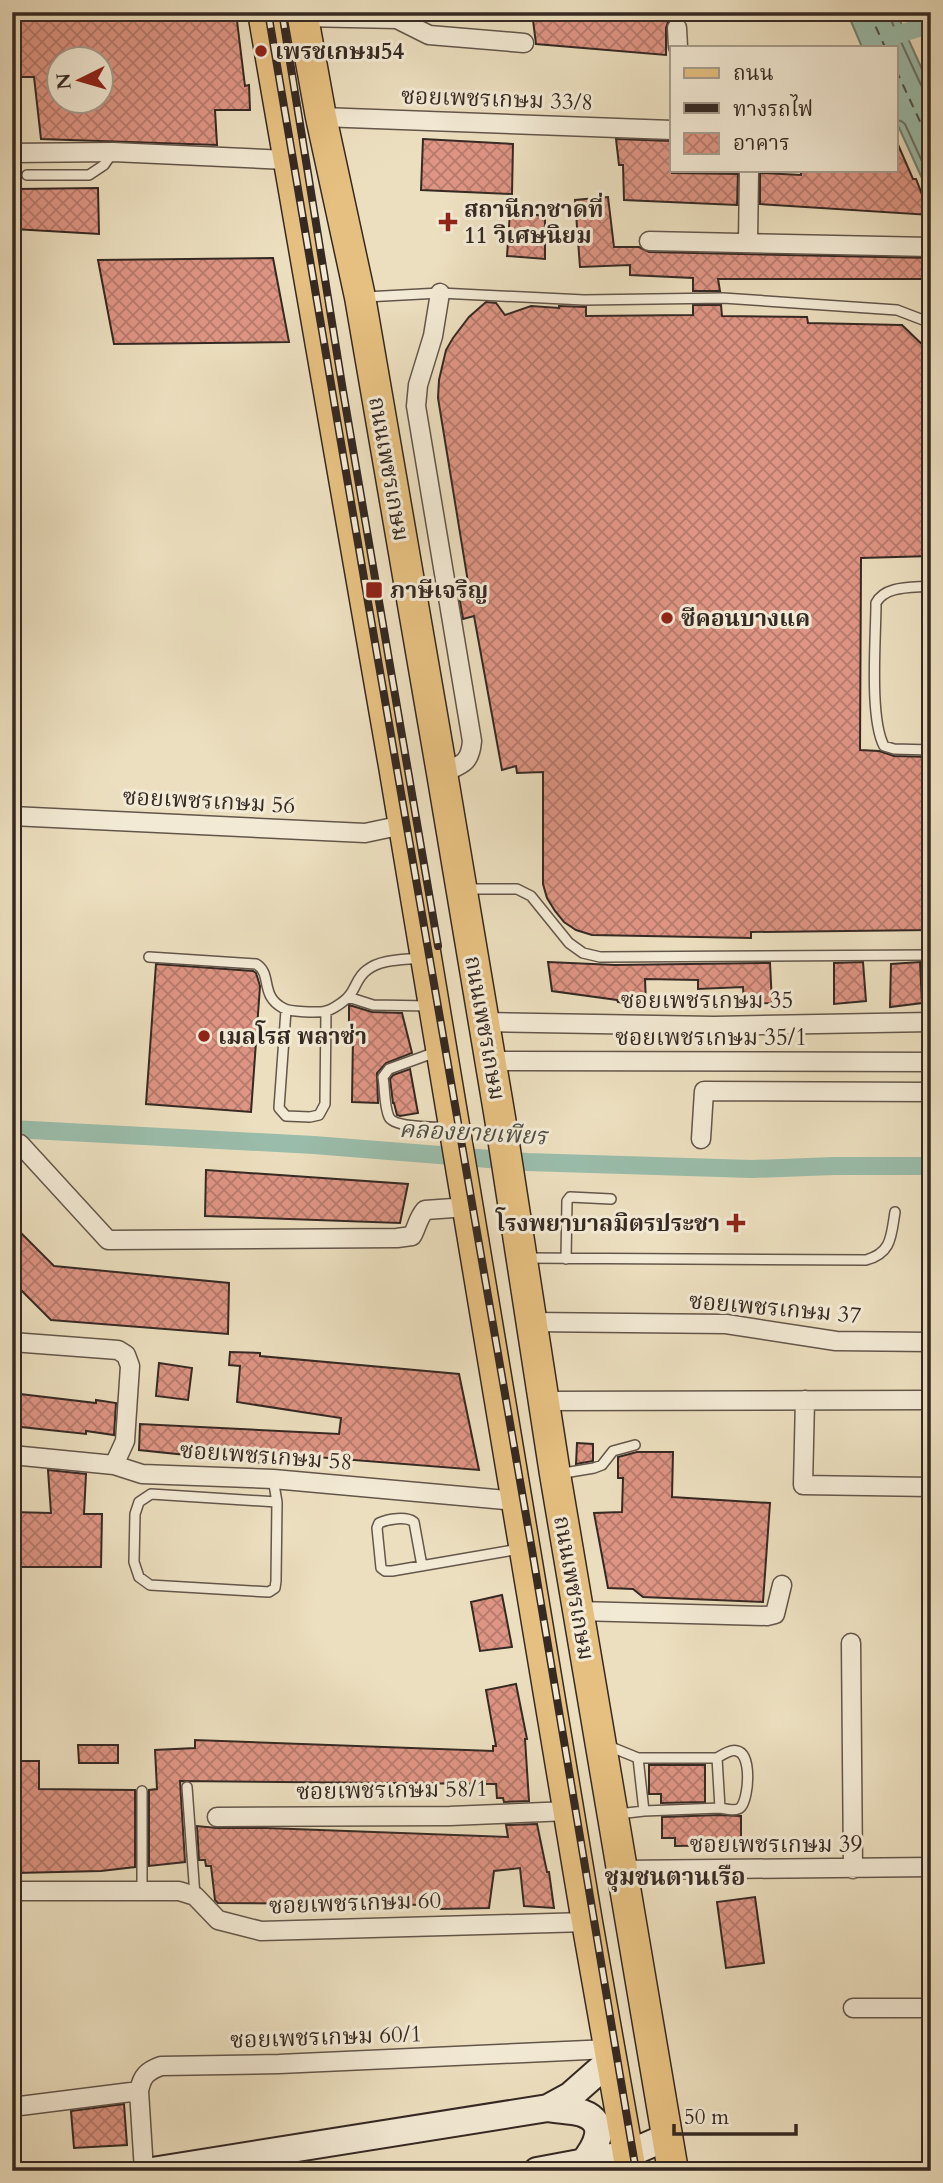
<svg xmlns="http://www.w3.org/2000/svg" width="943" height="2183" font-family="Cardo,'Noto Serif Thai',serif">
<style>
.water{fill:#9abdab;stroke:#728275;stroke-width:2}
.lines{fill:none;stroke-linecap:round;stroke-linejoin:round}
.shore{stroke:#687367;stroke-width:2}
.canal{stroke:#9abdab;stroke-width:18}
.ferry{stroke:#4e4e45;stroke-width:2;stroke-dasharray:9 7;stroke-linecap:butt}
.building{fill:url(#building-cross-hatch);stroke:#352923;stroke-width:2;fill-rule:evenodd}
.lane-casing{stroke:#63564a;stroke-width:12}
.street-casing{stroke:#63564a;stroke-width:21}
.secondary-casing{stroke:#352923;stroke-width:30}
.primary-casing{stroke:#352923;stroke-width:33}
.lane{stroke:#f3ead5;stroke-width:9}
.street{stroke:#f3ead5;stroke-width:18}
.secondary{stroke:#f3ead5;stroke-width:26}
.primary{stroke:#e6c080;stroke-width:30}
.rail-casing{stroke:#352923;stroke-width:8}
.rail{stroke:#f3ead5;stroke-width:5;stroke-dasharray:16;stroke-linecap:butt}
.poi-dot{fill:#8f2418;stroke:#f3ead5;stroke-width:2.5}
.labels{text-anchor:middle;dominant-baseline:central;stroke-width:6;stroke-linejoin:round;paint-order:stroke}
.poi-label{font-size:23px;font-weight:bold;fill:#352923;stroke:#f3ead5;text-anchor:start}
.street-label{font-size:23px;fill:#352923;stroke:#f3ead5}
.water-label{font-size:24px;font-style:italic;fill:#4e4e45;stroke:#f3ead5}
.neighbourhood-label{font-size:24px;font-weight:bold;fill:#352923;stroke:#f3ead5}
</style>
<defs>
<pattern id="building-cross-hatch" width="8" height="8" patternUnits="userSpaceOnUse" patternTransform="scale(1.75)"><rect width="8" height="8" fill="#df9584"/><path d="M0 0l8 8M0 8l8-8" fill="none" stroke="#b67a6c"/></pattern>
</defs>
<rect width="100%" height="100%" fill="#ecdfbf"/>
<filter id="stains"><feTurbulence type="fractalNoise" baseFrequency=".00286" numOctaves="4"/><feColorMatrix values="0 0 0 0 .2 0 0 0 0 .09 0 0 0 0 .02 0 0 0 .5 -.17"/></filter>
<radialGradient id="worn" r=".72"><stop offset=".6" stop-color="#630" stop-opacity="0"/><stop offset="1" stop-color="#630" stop-opacity=".3"/></radialGradient>
<path class="water" d="M847,12H896L931,89V198L896,121V47H862Z"/>
<g class="lines">
<path class="shore" d="M890,12V18L921,85L925,89L931,90
M896,120L901,121L905,124L931,181"/>
<path class="canal" d="M884,39L931,24
M12,1129L314,1145L527,1162L752,1169L834,1166H931"/>
<path class="ferry" d="M869,12L885,47
M896,70L931,145"/>
</g>
<path class="building" d="M532,12L671,14L666,28V55L536,44Z
M30,15L237,21L245,86L249,85L250,110H215L217,145L41,139L34,77H12V16ZM60,60H102V102H60Z
M423,139L513,144L512,194L421,190Z
M616,139L672,141V173L738,174L737,205L624,200L623,165H619Z
M896,140L913,179H916L930,215L760,204V173L801,175V170H896Z
M98,188L99,234L14,229L17,189Z
M608,197L614,247H639L649,252L931,258V279H718L720,291H693V278L630,275V265L580,267L575,200Z
M510,212L545,216V259L507,256Z
M273,258L289,342L114,344L98,260Z
M486,302L496,303L505,315L531,306L559,308V306L586,307V316L693,315V305H721L722,316L807,317L808,323L902,325L931,353V556L861,558L860,750L879,751L894,756L931,757V930L751,932V938L592,935L576,930L564,922L555,911L547,898L543,884V772L517,773L516,766L502,770L474,616L463,619L457,584L468,582L438,398L439,380L446,350L453,338L469,317Z
M548,962L615,965L770,963L772,1003L744,1004L743,987L698,989V980L645,979L646,1005L618,1002L617,1000L552,991Z
M863,962L866,1001L834,1004V963Z
M920,962L922,1003L890,1007L891,964Z
M156,964L253,971L256,973L260,986L251,1112L146,1104Z
M349,1005L372,1012L402,1013L412,1053L386,1063L377,1073L378,1103L352,1102L353,1034H349Z
M410,1069L418,1113L400,1116L397,1115L394,1103H393L390,1079L393,1075Z
M206,1170L408,1184L400,1223L205,1216Z
M12,1224L54,1266L229,1283L228,1334L51,1320L12,1281Z
M230,1352L260,1353V1356L459,1374L479,1470L266,1453L264,1463L139,1450L140,1424L339,1434L341,1418L237,1402L240,1366L229,1365Z
M159,1363L192,1368L188,1400L156,1396Z
M20,1394L96,1403V1400L116,1403L114,1435L86,1431V1434L12,1426V1396L19,1397Z
M577,1443L593,1444V1461L576,1464Z
M637,1452H673L672,1497L770,1503L763,1602L643,1597L633,1589L608,1588L594,1513L622,1512L623,1478H618V1457Z
M48,1470L86,1474L84,1514H102L101,1567H12V1512L51,1513Z
M502,1595L512,1647L480,1651L471,1602Z
M516,1684L527,1739H525L529,1801L504,1802L503,1798H497L496,1784L180,1781L185,1862L149,1866V1790L157,1789L155,1750L195,1748V1740L493,1751V1746H496L486,1690Z
M78,1745H118V1763H79Z
M12,1761H39V1789L135,1790V1867L101,1871L16,1873Z
M649,1765H705V1802L661,1803V1794H649Z
M719,1815L741,1816V1845L675,1846V1838H662V1817Z
M537,1824L547,1872H549L554,1908L524,1906L520,1868L494,1871L489,1908L439,1909V1905L218,1903L215,1900L211,1866H206L205,1860H199L197,1826L217,1828H266L508,1837L506,1825Z
M755,1897L764,1963L726,1968L717,1902Z
M124,2104L127,2145L74,2148L71,2111Z"/>
<g class="lines">
<g class="lane-casing">
<path id="lane" d="M27,175H89L104,165L113,152
M365,297L440,293L584,300L723,298L897,310L931,323
M931,586C913,588 885,585 876,603C876,637 869,718 884,746L894,749L931,750
M466,889H517L531,896L569,943L583,953L600,957L931,955
M149,957L256,964C273,974 259,995 283,1008C289,1012 318,1013 326,1011C332,1010 345,1001 349,996C356,988 357,977 367,970C381,959 403,960 420,958
M348,997L373,1005L429,1006
M286,1010L279,1108L286,1116L310,1117L319,1115L325,1104L326,1011
M436,1052L389,1069L383,1077C385,1089 384,1106 389,1117C394,1128 437,1127 450,1128
M526,1258L866,1260C892,1253 891,1236 895,1212
M566,1259L567,1201L570,1197L611,1199
M558,1474L594,1468L602,1465L613,1451L635,1445
M273,1479L277,1502L276,1581L275,1588L269,1592L150,1585L139,1577L134,1562L135,1514L139,1502L151,1494L277,1502
M422,1566L414,1522C406,1516 388,1519 379,1523L377,1528L381,1568L385,1571H392L519,1549
M606,1745L638,1758H717L720,1808L644,1811L618,1814
M638,1758L644,1811
M717,1758C722,1755 731,1749 737,1751C752,1754 749,1797 741,1807C737,1812 726,1809 720,1808
M187,1787L195,1896
M142,1791V1891"/>
</g>
<g class="street-casing">
<path id="street" d="M303,17L397,19L429,35L524,43
M677,28L678,47
M321,117L672,130
M12,153L113,152L287,160
M649,241L931,247
M748,243L749,170
M440,293L433,336L418,385L416,406L472,741C470,764 462,764 442,773
M12,816L365,833L403,825
M484,1022L714,1026L931,1022
M491,1061L931,1062
M701,1139L704,1091L931,1092
M20,1144L108,1240L397,1238L412,1236C417,1227 418,1218 425,1210L468,1207
M531,1322L726,1324L836,1341L931,1342
M12,1342L118,1350L126,1355L130,1366L125,1441L114,1465
M805,1400L803,1485L931,1487
M543,1401L931,1400
M12,1455L114,1465L142,1474L273,1479L517,1501
M578,1611L767,1616L775,1614L782,1585
M851,1643L853,1869
M217,1817L450,1816L569,1811
M622,1870L931,1867
M12,1891H179L195,1896L218,1920L261,1931L587,1922
M853,2008H931
M12,2107L139,2091
M144,2171L139,2091C142,2076 147,2071 161,2066L279,2064L610,2049"/>
</g>
<g class="secondary-casing">
<path id="secondary" d="M548,2108C559,2110 572,2110 582,2113C610,2123 596,2147 583,2163
M152,2171L548,2108L570,2096L612,2059
M537,2171L628,2154L667,2137"/>
</g>
<g class="primary-casing">
<path id="primary" d="M263,12L394,766L587,1922L631,2171
M302,12L321,117L360,297L442,773L500,1118L555,1474L673,2171"/>
</g>
<use href="#lane" class="lane"/>
<use href="#street" class="street"/>
<use href="#secondary" class="secondary"/>
<use href="#primary" class="primary"/>
<g class="rail-casing">
<path id="rail" d="M268,12L368,602L533,1556L636,2171
M282,12L343,391L438,946"/>
</g>
<use href="#rail" class="rail"/>
</g>
<g class="poi-dot">
<circle cx="261" cy="51" r="7"/>
<path d="M444.5 211.5h7v7h7v7h-7v7h-7v-7h-7v-7h7z"/>
<rect x="365" y="581" width="18" height="18" rx="3.5"/>
<circle cx="667" cy="618" r="7"/>
<circle cx="204" cy="1036" r="7"/>
<path d="M732.5 1212.5h7v7h7v7h-7v7h-7v-7h-7v-7h7z"/>
</g>
<g class="labels">
<g class="poi-label">
<text x="275" y="51">เพรชเกษม54</text>
<text x="464" y="209">สถานีกาชาดที่<tspan x="464" dy="26">11 วิเศษนิยม</tspan></text>
<text x="390" y="590">ภาษีเจริญ</text>
<text x="681" y="618">ซีคอนบางแค</text>
<text x="218" y="1036">เมลโรส พลาซ่า</text>
<text x="720" y="1223" text-anchor="end">โรงพยาบาลมิตรประชา</text>
</g>
<g class="street-label">
<text transform="translate(497 99) rotate(2)">ซอยเพชรเกษม 33/8</text>
<text transform="translate(389 469) rotate(80)">ถนนเพชรเกษม</text>
<text transform="translate(209 801) rotate(3)">ซอยเพชรเกษม 56</text>
<text x="707" y="1000">ซอยเพชรเกษม 35</text>
<text transform="translate(485 1028) rotate(80)">ถนนเพชรเกษม</text>
<text x="711" y="1037">ซอยเพชรเกษม 35/1</text>
<text transform="translate(775 1308) rotate(5)">ซอยเพชรเกษม 37</text>
<text transform="translate(266 1456) rotate(4)">ซอยเพชรเกษม 58</text>
<text transform="translate(574 1588) rotate(80)">ถนนเพชรเกษม</text>
<text transform="translate(392 1790) rotate(-1)">ซอยเพชรเกษม 58/1</text>
<text x="776" y="1844">ซอยเพชรเกษม 39</text>
<text transform="translate(355 1903) rotate(-2)">ซอยเพชรเกษม 60</text>
<text transform="translate(326 2037) rotate(-2)">ซอยเพชรเกษม 60/1</text>
</g>
<g class="water-label">
<text transform="translate(473 1133) rotate(3)">คลองยายเพียร</text>
</g>
<g class="neighbourhood-label">
<text x="675" y="1877">ชุมชนตานเรือ</text>
</g>
</g>
<rect width="943" height="2183" fill="none" stroke="#ecdfbf" stroke-width="42"/>
<rect x="14" y="14" width="915" height="2155" fill="none" stroke="#352923" stroke-width="3.5"/>
<rect x="21" y="21" width="901" height="2141" fill="none" stroke="#352923" stroke-width="2"/>
<rect x="670" y="46" width="228" height="126" fill="#f3ead5" stroke="#a79d8e" stroke-width="2"/>
<rect x="684" y="68" width="35" height="10" fill="#e6c080" stroke="#a79d8e" stroke-width="2"/>
<text x="733" y="80" font-size="21" fill="#352923">ถนน</text>
<rect x="684" y="103" width="35" height="10" fill="#352923" stroke="#a79d8e" stroke-width="2"/>
<text x="733" y="116" font-size="21" fill="#352923">ทางรถไฟ</text>
<rect x="684" y="133" width="35" height="21" fill="url(#building-cross-hatch)" stroke="#a79d8e" stroke-width="2"/>
<text x="733" y="150" font-size="21" fill="#352923">อาคาร</text>
<g transform="translate(80 80) rotate(265)"><circle r="33" fill="#f3ead5" stroke="#a79d8e" stroke-width="2"/>
<path d="M0-5L12 26L0 18L-12 26Z" fill="#8f2418"/>
<text y="-10" font-size="19" font-weight="bold" text-anchor="middle" fill="#352923">N</text>
</g>
<path d="M674 2124v10h122v-10" fill="none" stroke="#352923" stroke-width="3.5"/>
<text x="684" y="2124" font-size="21" fill="#352923" stroke="#f3ead5" stroke-width="5" paint-order="stroke">50 m</text>
<rect width="100%" height="100%" filter="url(#stains)"/>
<rect width="100%" height="100%" fill="url(#worn)"/>
</svg>
